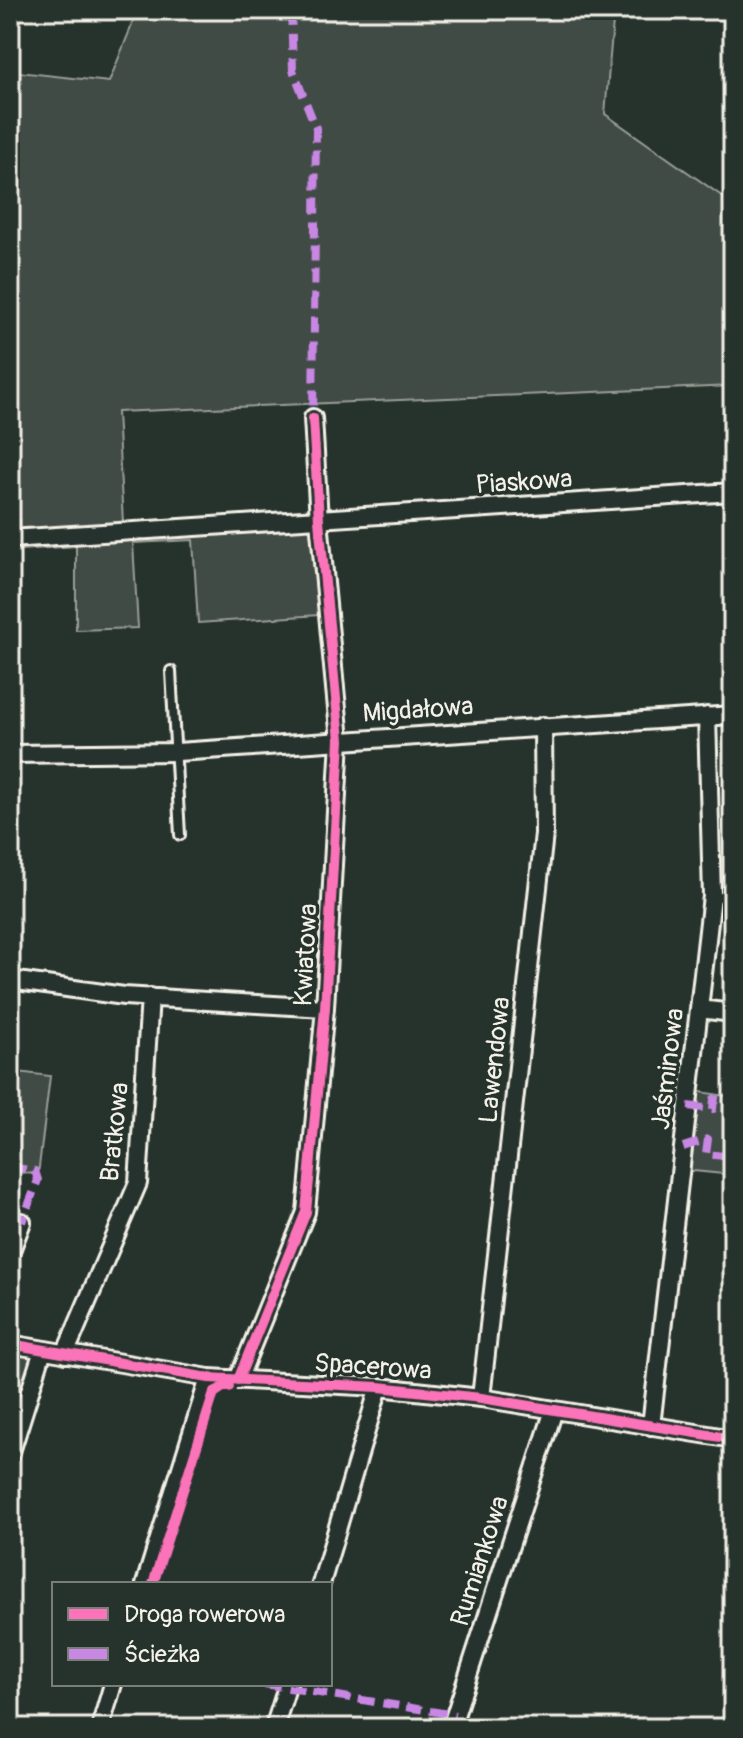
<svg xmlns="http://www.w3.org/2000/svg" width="743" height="1738" font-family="Pangolin,sans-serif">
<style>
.green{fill:#414b45;stroke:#9a9e96;stroke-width:2}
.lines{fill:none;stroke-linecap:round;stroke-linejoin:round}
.lane-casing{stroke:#f4f1e8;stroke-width:14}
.street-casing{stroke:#f4f1e8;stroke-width:22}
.lane{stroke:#26332d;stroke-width:8}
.street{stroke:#26332d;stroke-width:16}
.quiet{stroke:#c787e3;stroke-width:8;stroke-dasharray:16 8;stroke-linecap:butt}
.cycleway-casing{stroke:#26332d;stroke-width:15}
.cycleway{stroke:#fb73b8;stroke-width:10}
.labels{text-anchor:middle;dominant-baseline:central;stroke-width:7;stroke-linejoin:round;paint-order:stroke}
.street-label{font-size:26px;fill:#f4f1e8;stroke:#26332d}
</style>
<rect width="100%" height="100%" fill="#26332d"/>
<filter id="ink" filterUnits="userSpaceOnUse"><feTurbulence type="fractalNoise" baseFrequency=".0125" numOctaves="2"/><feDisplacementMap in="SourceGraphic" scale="16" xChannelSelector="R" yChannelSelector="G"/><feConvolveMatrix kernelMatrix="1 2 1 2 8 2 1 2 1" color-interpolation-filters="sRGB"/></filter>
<g filter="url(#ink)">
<path class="green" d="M138,10H614L605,114L733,204V386L117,412L123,523L325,514L334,614L198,623L193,540L133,543L138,628L76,630V546L21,550L20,520H10V71L109,82Z
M10,1071L50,1076L38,1175L10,1170Z
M694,1091L733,1097V1175L684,1170Z
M10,1353L40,1357L10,1453Z"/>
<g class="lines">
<g class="lane-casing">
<path id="lane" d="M171,671L180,835
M712,896L733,898"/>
</g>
<g class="street-casing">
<path id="street" d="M10,539L733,492
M10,754L177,752L733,715
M10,980L124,996L325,1008
M699,1009L733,1013
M10,1253L22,1222
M10,1344L209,1378L379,1387L481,1398L733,1439
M65,1354L138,1183L150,997
M238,1380L306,1212L325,1008L340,740L319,520L313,418
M481,1398L544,834L543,726
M651,1426L712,896L707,716
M10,1455L43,1350
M145,1584L209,1378
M321,1584L379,1387
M100,1728L113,1684
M274,1728L288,1684
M451,1728L554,1410"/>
</g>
<use href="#lane" class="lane"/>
<use href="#street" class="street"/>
<path class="quiet" d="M291,10L293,70L316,128L313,418
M688,1106L713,1109L714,1099L733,1102
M683,1147L708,1139L706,1154L733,1157
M10,1167L35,1171L38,1180L22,1222
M264,1684L455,1715"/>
<g class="cycleway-casing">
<path id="cycleway" d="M10,1344L209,1378L379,1387L481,1398L733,1439
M238,1380L306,1212L325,1008L340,740L319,520L313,418
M153,1584L214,1393L223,1387H229"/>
</g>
<use href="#cycleway" class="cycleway"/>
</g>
</g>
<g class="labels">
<g class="street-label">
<text transform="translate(524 482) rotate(-4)">Piaskowa</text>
<text transform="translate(418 710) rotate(-4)">Migdałowa</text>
<text transform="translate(306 955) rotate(-87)">Kwiatowa</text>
<text transform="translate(495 1060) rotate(-84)">Lawendowa</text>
<text transform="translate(668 1069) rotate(-83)">Jaśminowa</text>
<text transform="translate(115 1132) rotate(-84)">Bratkowa</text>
<text transform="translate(373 1367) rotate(4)">Spacerowa</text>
<text transform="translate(480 1561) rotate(-72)">Rumiankowa</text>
</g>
</g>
<rect width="743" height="1738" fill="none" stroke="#26332d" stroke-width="40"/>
<rect x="20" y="20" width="703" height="1698" fill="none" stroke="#f4f1e8" stroke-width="3" filter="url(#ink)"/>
<rect x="52" y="1582" width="280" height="104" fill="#26332d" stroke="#787f78" stroke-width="2"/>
<rect x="68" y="1608" width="40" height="12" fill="#fb73b8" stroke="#787f78" stroke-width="2"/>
<text x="124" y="1622" font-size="24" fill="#f4f1e8">Droga rowerowa</text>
<rect x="68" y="1648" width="40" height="12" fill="#c787e3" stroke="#787f78" stroke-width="2"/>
<text x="124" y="1662" font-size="24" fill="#f4f1e8">Ścieżka</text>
</svg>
